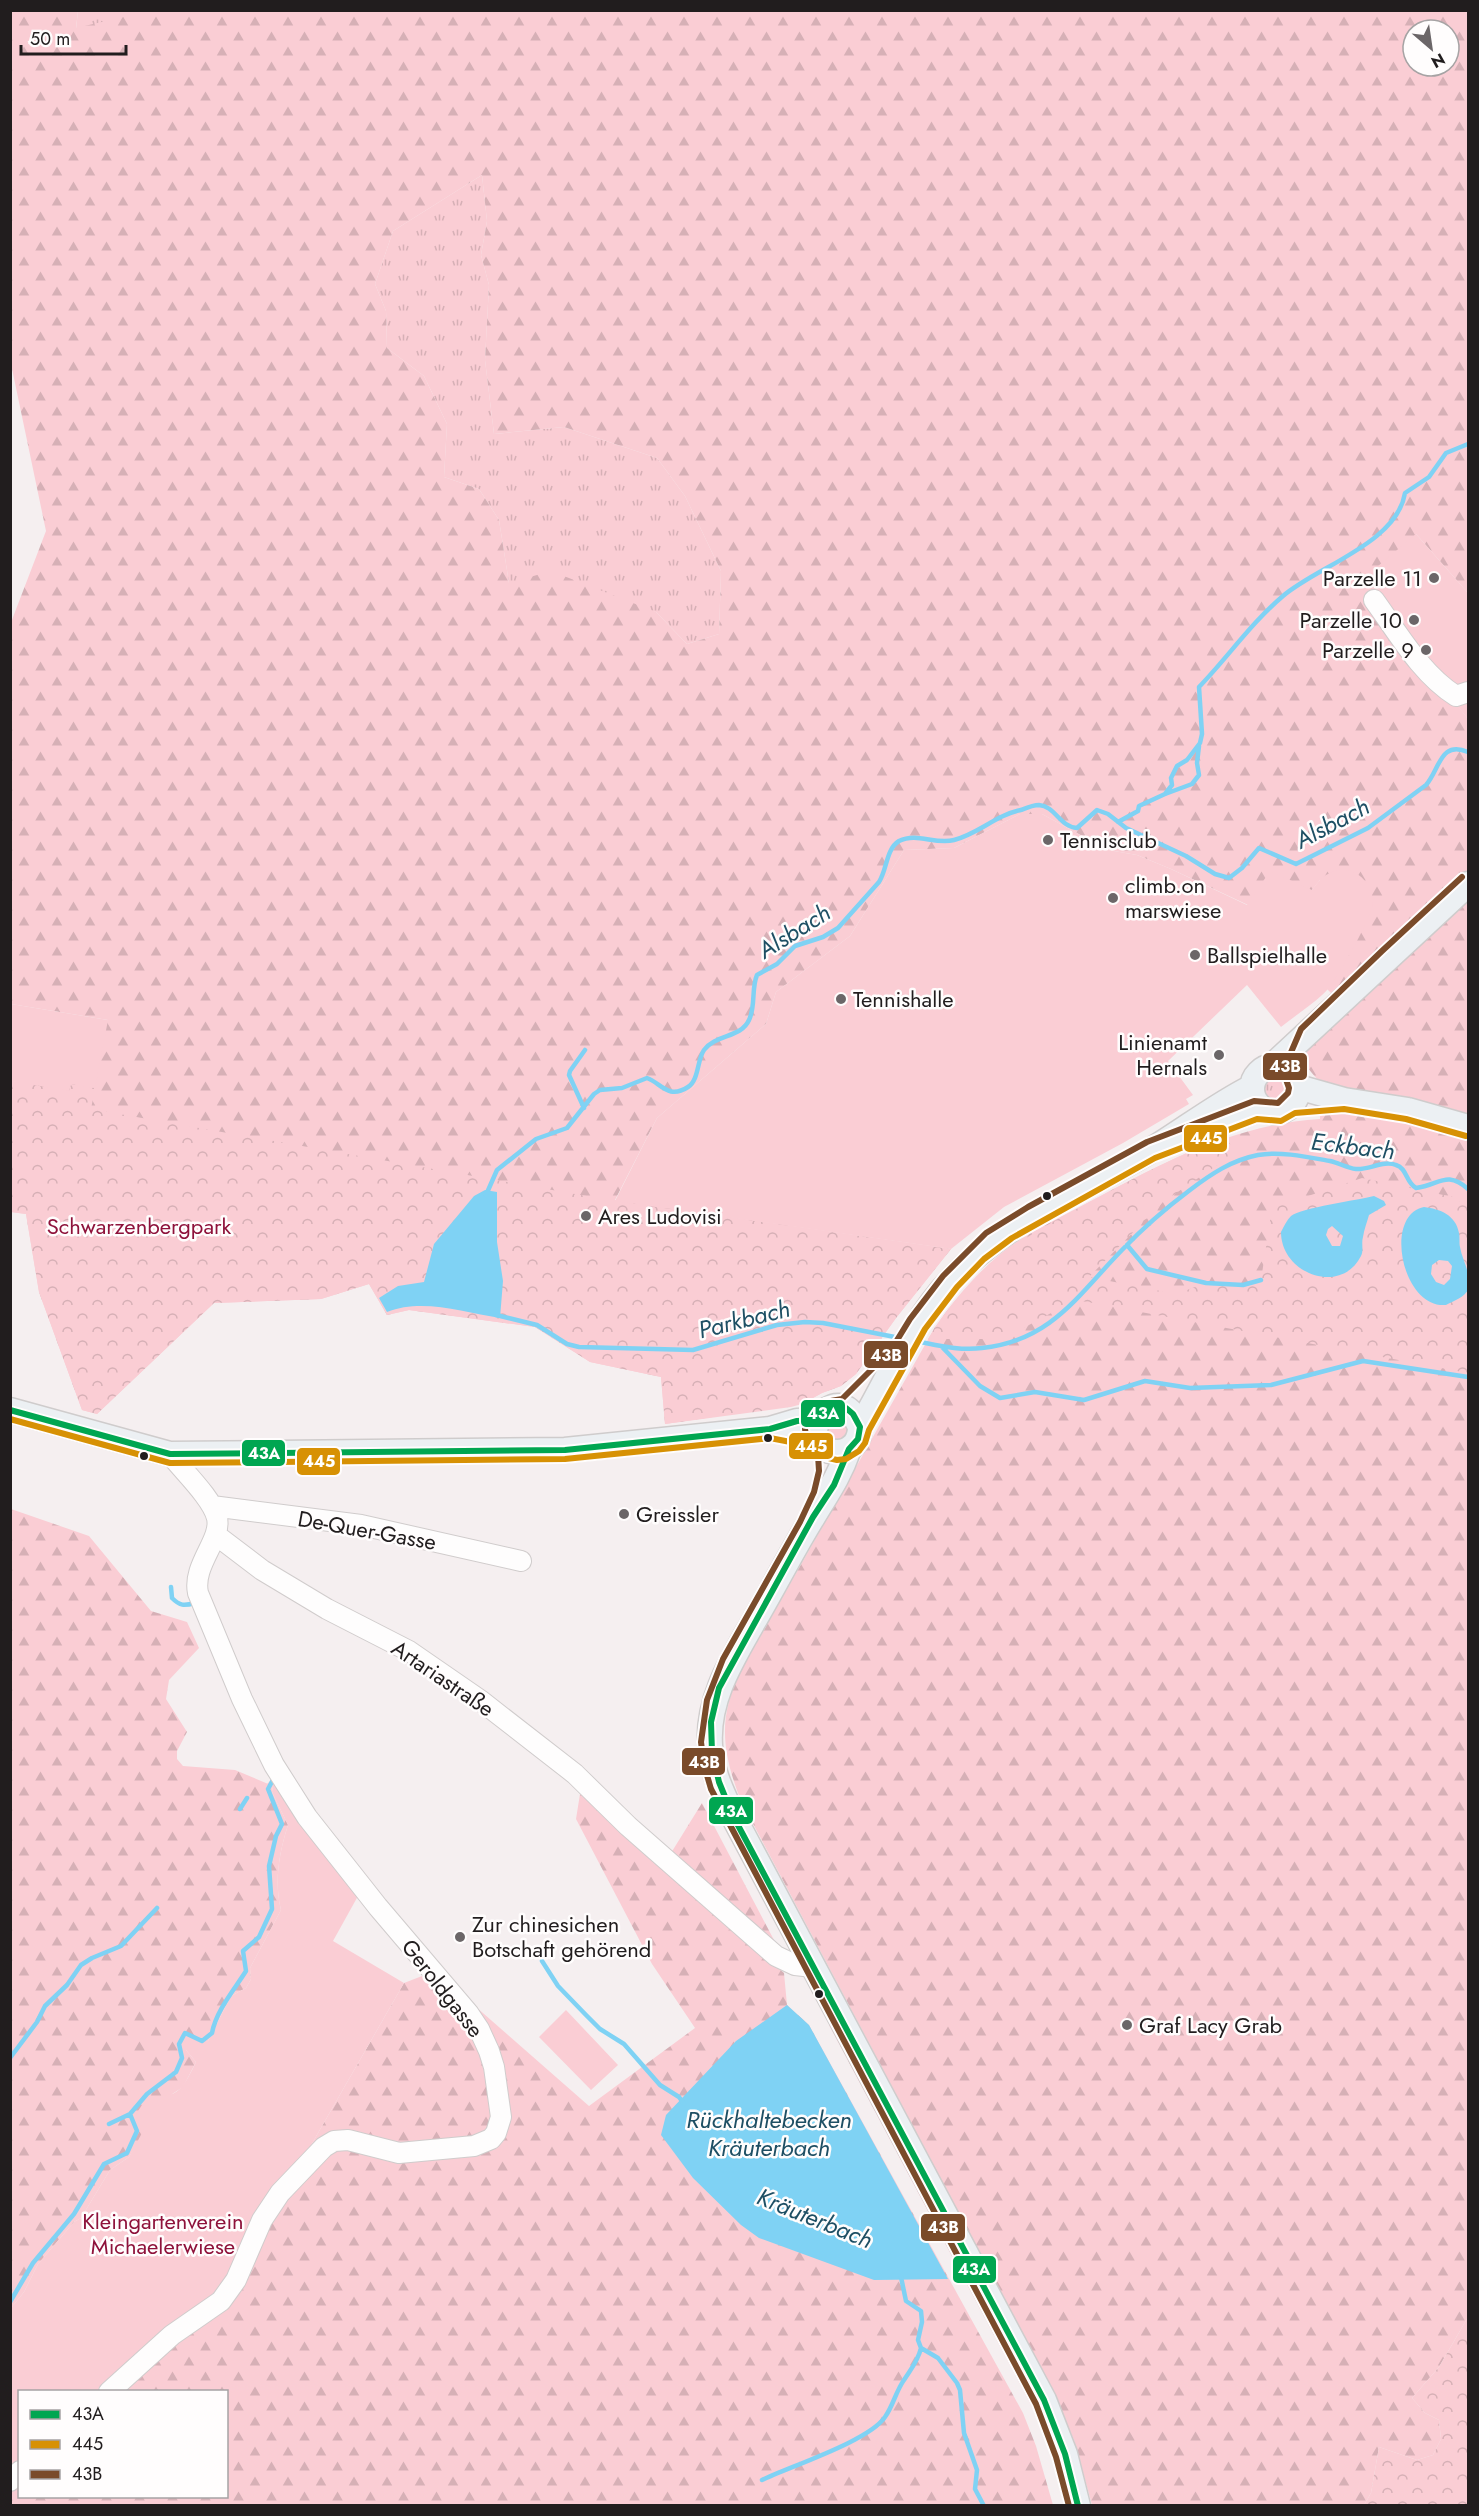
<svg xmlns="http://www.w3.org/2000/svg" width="1479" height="2516" font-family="Jost,sans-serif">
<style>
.grass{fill:url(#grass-tufts)}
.forest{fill:url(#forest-firs);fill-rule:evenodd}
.park{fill:url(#park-crowns)}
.garden{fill:#facdd4}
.water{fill:#7fd2f4;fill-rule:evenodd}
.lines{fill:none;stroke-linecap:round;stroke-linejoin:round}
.stream{stroke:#7fd2f4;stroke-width:4.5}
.minor-casing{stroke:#d0cccc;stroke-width:22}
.major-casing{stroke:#cfcccc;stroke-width:27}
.minor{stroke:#fefdfd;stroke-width:20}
.major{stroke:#ecf0f3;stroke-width:24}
.bus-1-casing{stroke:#fffdfd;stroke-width:10}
.bus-2-casing{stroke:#fffdfd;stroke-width:10}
.bus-3-casing{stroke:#fffdfd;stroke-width:10}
.bus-1{stroke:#00a651;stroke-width:6}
.bus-2{stroke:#d79104;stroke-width:6}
.bus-3{stroke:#7a4b2a;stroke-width:6}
.poi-dot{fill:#6b6668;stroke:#fffdfd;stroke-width:2}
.bus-dot{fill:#211d1e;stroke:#fffdfd;stroke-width:2}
.labels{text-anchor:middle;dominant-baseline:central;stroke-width:5;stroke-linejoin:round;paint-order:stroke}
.poi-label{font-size:22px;fill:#211d1e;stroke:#fffdfd;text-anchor:start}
.park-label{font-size:22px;fill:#8e123b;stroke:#fffdfd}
.street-label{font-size:22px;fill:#211d1e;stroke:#fffdfd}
.water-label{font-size:24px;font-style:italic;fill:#1e4f64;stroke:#fffdfd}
.line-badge{stroke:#fffdfd;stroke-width:2}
.badge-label{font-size:16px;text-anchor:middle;font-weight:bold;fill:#fff}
</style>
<defs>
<pattern id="grass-tufts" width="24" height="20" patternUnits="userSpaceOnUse" patternTransform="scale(1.5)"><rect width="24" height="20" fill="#facdd4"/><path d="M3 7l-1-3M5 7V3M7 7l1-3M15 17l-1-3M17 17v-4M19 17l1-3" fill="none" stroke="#d6b0b6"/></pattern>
<pattern id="forest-firs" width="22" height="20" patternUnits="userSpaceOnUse" patternTransform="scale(1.5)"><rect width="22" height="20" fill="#facdd4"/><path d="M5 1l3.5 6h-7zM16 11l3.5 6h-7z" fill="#d6b0b6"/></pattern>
<pattern id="park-crowns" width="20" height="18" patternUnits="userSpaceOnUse" patternTransform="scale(1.5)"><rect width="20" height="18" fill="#facdd4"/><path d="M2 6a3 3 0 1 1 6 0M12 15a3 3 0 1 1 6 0" fill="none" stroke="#d6b0b6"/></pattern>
</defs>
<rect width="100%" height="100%" fill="#f5eff0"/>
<path class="grass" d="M78,11H153L76,29Z
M482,175L487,221L481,255L489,285L485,360L494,434L564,427L657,458L685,496L721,571L719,634L687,644L656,612L509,583L499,520L479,489L444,477L447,424L424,376L387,348L386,311L375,284L393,231Z
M1264 1089a11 11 0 1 1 22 0a11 11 0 1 1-22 0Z
M843,1418L849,1432L841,1440L834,1441L828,1436L826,1425L831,1419Z
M831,2023L1044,2419L1070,2505H1064L1052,2455L1040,2422L829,2025Z"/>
<path class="forest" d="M153,10L1468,11V593L1416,534L1415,651L1468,719V2317L1439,2367L1412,2398L1425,2413L1439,2420L1441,2439L1433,2455L1417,2460L1379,2447L1371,2493L1364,2505H1092L1074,2440L1047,2380L741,1801C722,1752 717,1717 742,1669L935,1327C954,1301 973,1277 998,1256C1025,1233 1059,1218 1089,1202C1162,1163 1235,1124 1320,1119C1320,1110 1324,1093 1320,1084C1313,1070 1300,1068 1308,1049L1347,1009L1327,989L1342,966L1370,911L1320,880L1312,890L1248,905L1171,869L1137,855L1108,850L1042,814H1020L954,848L904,850L850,936L776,992L766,1024L657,1118L615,1200L951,1249L896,1318L856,1374L841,1386L822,1393L802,1404L665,1424L661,1377L590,1362L535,1327L409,1310L387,1315L369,1284L321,1299L214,1303L97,1414L82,1410L39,1292L26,1214L11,1212V1081L71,1084L108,1020L11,1004L10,625L46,531L11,364V11H78L76,28ZM1413,30H1449V66H1413ZM482,175L487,221L481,255L489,285L485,360L494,434L564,427L657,458L685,496L721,571L719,634L687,644L656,612L551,571L509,583L499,520L479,489L444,477L447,424L424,376L387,348L386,311L375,284L393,231Z
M11,1509L89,1536L151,1611L187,1622L199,1648L169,1680L166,1699L187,1732L177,1751V1759L183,1766L235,1770L273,1786L272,1792L288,1825C279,1853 274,1882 281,1910L250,1968L251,1979L246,1988L231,1996L208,2041L186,2050L196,2062L183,2087L166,2098L129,2157L110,2170L81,2218L74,2222L38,2264L24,2292L11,2308Z
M580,1794L784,1973L787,2005L809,2025L1023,2413L1036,2446L1053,2505L11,2506L10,2471L19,2462L20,2496H226V2392L97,2391L138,2356L258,2217L310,2147L404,1983L435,1971L589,2106L695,2028L652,1964L576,1819Z
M702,1803L774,1940L773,1941L671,1853Z"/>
<path class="park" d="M10,1081L69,1091L71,1084L95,1088L91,1109L615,1201L951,1249L896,1318L856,1374L841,1386L822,1393L802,1404L791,1407L665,1424L661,1377L590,1362L535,1327L409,1310L387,1315L369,1284L321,1299L214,1303L97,1414L82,1410L39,1292L26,1214L11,1212Z
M1220,1139L1246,1152L1216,1166L1163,1202L1089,1277L1176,1294L1206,1283L1243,1285L1261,1280L1272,1208L1362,1178L1453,1197L1468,1207V1373L1071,1299L1053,1312L1003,1339H928C974,1263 1025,1236 1101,1196C1140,1175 1179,1155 1220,1139Z
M1468,2317V2505H1364L1371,2493L1379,2447L1417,2460L1433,2455L1441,2439L1439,2420L1425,2413L1412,2398L1439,2367Z"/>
<path class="garden" d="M1416,534L1468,593V719L1358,583Z
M1020,814H1042L1108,850L1137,855L1171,869L1247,905L1270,871L1312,890C1316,885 1321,877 1328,874C1353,859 1379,886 1371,911C1365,929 1339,974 1328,989C1315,1003 1296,1015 1281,1027L1247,985L1168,1061L1193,1095L1186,1099L1189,1104L1123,1143L1004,1207L951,1249L615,1201L657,1118L766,1024L776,992L850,936L904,850L954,848Z
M11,1004L108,1020L95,1088L71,1084L69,1091L11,1081Z
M273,1778L358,1896L333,1941L404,1983L310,2147L291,2173L217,2293L138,2356L97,2391L20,2392L19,2462L11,2471V2308L24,2292L38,2264L74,2222L81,2218L110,2170L129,2157L142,2133L136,2114L148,2096C179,2099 183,2088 196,2062L186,2050L188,2044L208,2041L231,1996L246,1988L251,1979L250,1968L281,1910C274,1882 279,1853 288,1825L272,1792L273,1786L267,1784Z
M566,2010L618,2065L591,2090L539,2037Z"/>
<path class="water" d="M485,1190L497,1192V1242L503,1281L500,1318C463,1312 422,1298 387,1312L379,1298L398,1286L424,1282L434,1244L474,1196Z
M1374,1196L1384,1201L1386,1205L1369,1215C1367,1222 1364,1230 1363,1237C1361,1244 1364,1250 1361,1256C1341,1296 1281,1274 1281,1232C1284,1226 1287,1220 1291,1216C1301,1208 1358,1200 1374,1196ZM1332,1226L1343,1236L1340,1246H1332L1326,1235L1328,1229Z
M1424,1207C1440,1209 1456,1215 1459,1233C1460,1238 1459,1243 1460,1247C1462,1260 1472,1274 1468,1289C1466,1297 1453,1301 1446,1305C1402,1309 1383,1215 1424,1207ZM1439,1260L1448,1261L1452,1266L1450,1279L1444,1285L1436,1282L1431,1274L1432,1265Z
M787,2005L809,2025L948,2279L874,2280L759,2238L741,2225L693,2178L661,2135L666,2115L736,2041Z"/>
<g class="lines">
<path class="stream" d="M1165,794L1192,784L1199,775L1197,763L1199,746
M1118,822L1138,811L1139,806L1165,794L1172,785L1171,778L1177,766L1187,760L1200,743L1202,734L1199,687C1228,657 1251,623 1283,596C1318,566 1397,543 1405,493L1429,477L1446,453L1468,444
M584,1108L569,1075L570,1071L585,1050
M486,1195L497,1170L536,1139L567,1128L594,1094L600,1090L622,1088L647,1078C661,1083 668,1100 688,1087C699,1080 697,1060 704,1050C716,1034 741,1038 749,1020C756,1006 751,989 757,975L777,964L795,946L823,937L838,928L879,882C887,870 886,849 899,841C917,832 935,845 954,840C978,834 996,815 1021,810C1026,808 1033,805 1039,805C1055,806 1060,827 1077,828L1097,810L1108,814L1126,828L1186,856L1215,874L1229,878L1242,868L1259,848L1296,864L1368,828L1426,785C1440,769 1440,740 1468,752
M1127,1245L1147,1269L1206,1283L1243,1285L1261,1280
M496,1315L537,1325L567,1344L579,1347L693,1350L777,1325L805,1322L823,1323L900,1338
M915,1341C937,1345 959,1351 982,1348C1051,1341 1078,1295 1122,1250C1143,1228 1166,1208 1190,1190C1211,1174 1232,1160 1258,1155C1280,1151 1308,1157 1330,1161C1339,1163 1347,1168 1356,1169C1369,1170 1384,1160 1396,1165C1407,1168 1406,1183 1416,1188C1440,1185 1446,1170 1468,1189
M942,1347L980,1386L1000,1398L1035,1392L1084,1400L1145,1381L1190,1388L1271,1385L1363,1361L1468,1377
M171,1587L172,1598C180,1606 184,1606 195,1603
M240,1809L247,1798
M542,1961L558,1986L586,2015L600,2029L624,2044L660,2085L679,2097L684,2104
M10,2058L37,2022L45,2006L67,1985L81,1965L92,1958L121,1946L157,1908
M109,2124L130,2114
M901,2277L906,2301L921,2311L922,2322L918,2340L921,2348L938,2358L957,2383L960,2390L964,2433L977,2470L975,2489L984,2506
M10,2302L33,2263L74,2214L104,2164L127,2153L137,2131L130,2114L147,2094L176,2072L182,2058L179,2044L185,2033L202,2041L212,2033C216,2011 234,1990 246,1971L243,1951L259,1937L272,1909L269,1866L276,1836L282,1824L268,1789L274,1778
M762,2480C791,2466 869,2441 885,2417C893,2406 896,2391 904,2380C911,2369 918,2361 921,2348"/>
<g class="minor-casing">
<path id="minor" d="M1374,600C1398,633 1421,674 1456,696L1468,692
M212,1506L361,1525L521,1561
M216,1535L262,1570L327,1609L409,1651L480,1700L575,1774L628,1826L776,1956L795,1965L813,1967
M109,2392L172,2335L221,2301L236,2280L262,2220L280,2193L324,2147L334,2141L348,2140L399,2153L474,2146L491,2139L496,2133L501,2117L494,2067L489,2051L479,2029L469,2014L378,1907L307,1817L274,1765L242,1699L198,1593C192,1565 222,1540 217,1518C212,1498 183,1471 170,1454
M10,2481L20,2471"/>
</g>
<g class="major-casing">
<path id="major" d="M1252 1089a23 23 0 1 1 46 0a23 23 0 1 1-46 0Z
M1271,1067L1468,884
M1298,1087L1344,1100L1408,1110L1468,1127
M1195,1133L1256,1110L1264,1109
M10,1410L170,1454L565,1450L770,1429L797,1421L816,1420
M860,1427C835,1368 786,1452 838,1452C852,1451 860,1440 860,1427C889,1378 911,1323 951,1280C1005,1221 1080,1192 1148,1152C1183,1131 1216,1105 1252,1087
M849,1449C839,1477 828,1492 813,1517C792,1551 774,1587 754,1621C732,1660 707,1699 710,1745C711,1770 722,1792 732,1814L1044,2400L1065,2454L1078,2506"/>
</g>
<use href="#minor" class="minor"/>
<use href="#major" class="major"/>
<g class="bus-1-casing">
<path id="bus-1" d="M10,1410L170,1454L565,1450L770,1429L797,1421L816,1420L828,1408H846L853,1414L860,1427L858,1439L849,1449L834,1485L813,1517L719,1688L711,1722L712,1752L719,1782L732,1814L1044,2400L1065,2454L1078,2506"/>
</g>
<g class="bus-2-casing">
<path id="bus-2" d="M10,1419L170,1463L565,1459L770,1438L811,1446L820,1456L837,1460L846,1459L859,1451L865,1443L869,1430L925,1329L957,1287L984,1259L1012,1238L1155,1158L1257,1119L1281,1121L1295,1113L1344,1109L1406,1119L1466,1136"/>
</g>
<g class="bus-3-casing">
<path id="bus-3" d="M1069,2506L1056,2457L1036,2404L711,1789L704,1765L701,1742L707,1700L723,1659L800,1522L814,1492L819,1471L818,1455L807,1441L805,1429L808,1418L814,1410L825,1402L842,1399L891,1350L910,1319L943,1276L986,1233L1028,1207L1147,1142L1254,1101L1278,1103L1288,1093L1289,1088L1283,1071L1301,1029L1382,951L1462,877"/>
</g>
<use href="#bus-1" class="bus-1"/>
<use href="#bus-2" class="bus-2"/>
<use href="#bus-3" class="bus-3"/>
</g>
<g class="poi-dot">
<circle cx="1434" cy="578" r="6"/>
<circle cx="1414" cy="620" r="6"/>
<circle cx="1426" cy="650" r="6"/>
<circle cx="1048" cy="840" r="6"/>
<circle cx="1113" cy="898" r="6"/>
<circle cx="1195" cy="955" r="6"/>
<circle cx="841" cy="999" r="6"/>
<circle cx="1219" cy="1055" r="6"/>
<circle cx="586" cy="1216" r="6"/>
<circle cx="624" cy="1514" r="6"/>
<circle cx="460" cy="1937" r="6"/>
<circle cx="1127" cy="2025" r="6"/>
</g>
<g class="bus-dot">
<circle cx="1047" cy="1196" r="5"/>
<circle cx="768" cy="1438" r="5"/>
<circle cx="144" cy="1456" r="5"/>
<circle cx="819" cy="1994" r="5"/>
</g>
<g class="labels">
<g class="poi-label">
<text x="1422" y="578" text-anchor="end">Parzelle 11</text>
<text x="1402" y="620" text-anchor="end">Parzelle 10</text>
<text x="1414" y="650" text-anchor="end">Parzelle 9</text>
<text x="1060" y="840">Tennisclub</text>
<text x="1125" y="885">climb.on<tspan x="1125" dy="25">marswiese</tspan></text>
<text x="1207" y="955">Ballspielhalle</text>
<text x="853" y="999">Tennishalle</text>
<text x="1207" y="1042" text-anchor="end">Linienamt<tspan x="1207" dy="25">Hernals</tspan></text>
<text x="598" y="1216">Ares Ludovisi</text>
<text x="636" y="1514">Greissler</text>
<text x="472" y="1924">Zur chinesichen<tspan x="472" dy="25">Botschaft gehörend</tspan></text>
<text x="1139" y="2025">Graf Lacy Grab</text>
</g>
<g class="park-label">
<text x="139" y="1226">Schwarzenbergpark</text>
<text x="163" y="2221">Kleingartenverein<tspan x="163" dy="25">Michaelerwiese</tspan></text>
</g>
<g class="street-label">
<text transform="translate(367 1530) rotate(10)">De-Quer-Gasse</text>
<text transform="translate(443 1678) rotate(34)">Artariastraße</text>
<text transform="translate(443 1988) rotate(52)">Geroldgasse</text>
</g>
<g class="water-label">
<text transform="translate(1332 823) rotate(-28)">Alsbach</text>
<text transform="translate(794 931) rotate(-32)">Alsbach</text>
<text transform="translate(1353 1146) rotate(7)">Eckbach</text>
<text transform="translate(744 1319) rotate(-14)">Parkbach</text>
<text x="769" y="2119">Rückhaltebecken<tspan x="769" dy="28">Kräuterbach</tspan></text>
<text transform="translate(815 2218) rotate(22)">Kräuterbach</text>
</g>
</g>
<g class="line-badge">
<rect x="1262" y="1052" width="46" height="29" rx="6" fill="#7a4b2a"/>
<rect x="1183" y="1124" width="45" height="29" rx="6" fill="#d79104"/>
<rect x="863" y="1340" width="46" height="29" rx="6" fill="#7a4b2a"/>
<rect x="800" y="1399" width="46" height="29" rx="6" fill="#00a651"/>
<rect x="788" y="1432" width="46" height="28" rx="6" fill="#d79104"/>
<rect x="241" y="1439" width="45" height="28" rx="6" fill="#00a651"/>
<rect x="296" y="1447" width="45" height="29" rx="6" fill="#d79104"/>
<rect x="681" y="1747" width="45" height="29" rx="6" fill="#7a4b2a"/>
<rect x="708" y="1796" width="46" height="29" rx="6" fill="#00a651"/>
<rect x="920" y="2213" width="46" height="29" rx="6" fill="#7a4b2a"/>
<rect x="952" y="2255" width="45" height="29" rx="6" fill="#00a651"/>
</g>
<g class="badge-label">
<text x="1285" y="1072">43B</text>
<text x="1206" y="1144">445</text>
<text x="886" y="1361">43B</text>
<text x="823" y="1419">43A</text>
<text x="811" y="1452">445</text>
<text x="264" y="1459">43A</text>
<text x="319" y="1467">445</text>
<text x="704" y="1768">43B</text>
<text x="731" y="1817">43A</text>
<text x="943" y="2233">43B</text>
<text x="974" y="2275">43A</text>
</g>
<rect width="1479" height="2516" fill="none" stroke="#211d1e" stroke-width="24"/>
<rect x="18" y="2390" width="210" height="108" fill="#fffdfd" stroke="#a6a3a4" stroke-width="1.5"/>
<rect x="30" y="2410" width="30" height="9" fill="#00a651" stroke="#a6a3a4" stroke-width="1.5"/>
<text x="72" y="2420" font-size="18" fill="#211d1e">43A</text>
<rect x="30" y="2440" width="30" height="9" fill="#d79104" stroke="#a6a3a4" stroke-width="1.5"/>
<text x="72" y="2450" font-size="18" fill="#211d1e">445</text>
<rect x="30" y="2470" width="30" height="9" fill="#7a4b2a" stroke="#a6a3a4" stroke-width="1.5"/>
<text x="72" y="2480" font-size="18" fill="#211d1e">43B</text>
<g transform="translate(1431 48) rotate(151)"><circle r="28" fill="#fffdfd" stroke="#a6a3a4" stroke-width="1.5"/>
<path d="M0-4.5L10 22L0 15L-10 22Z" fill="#6b6668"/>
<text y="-9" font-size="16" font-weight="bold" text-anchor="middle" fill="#211d1e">N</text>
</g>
<path d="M21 45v9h105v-9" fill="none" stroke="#211d1e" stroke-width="3"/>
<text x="30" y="45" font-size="18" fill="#211d1e" stroke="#fffdfd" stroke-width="4.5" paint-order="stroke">50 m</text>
</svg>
